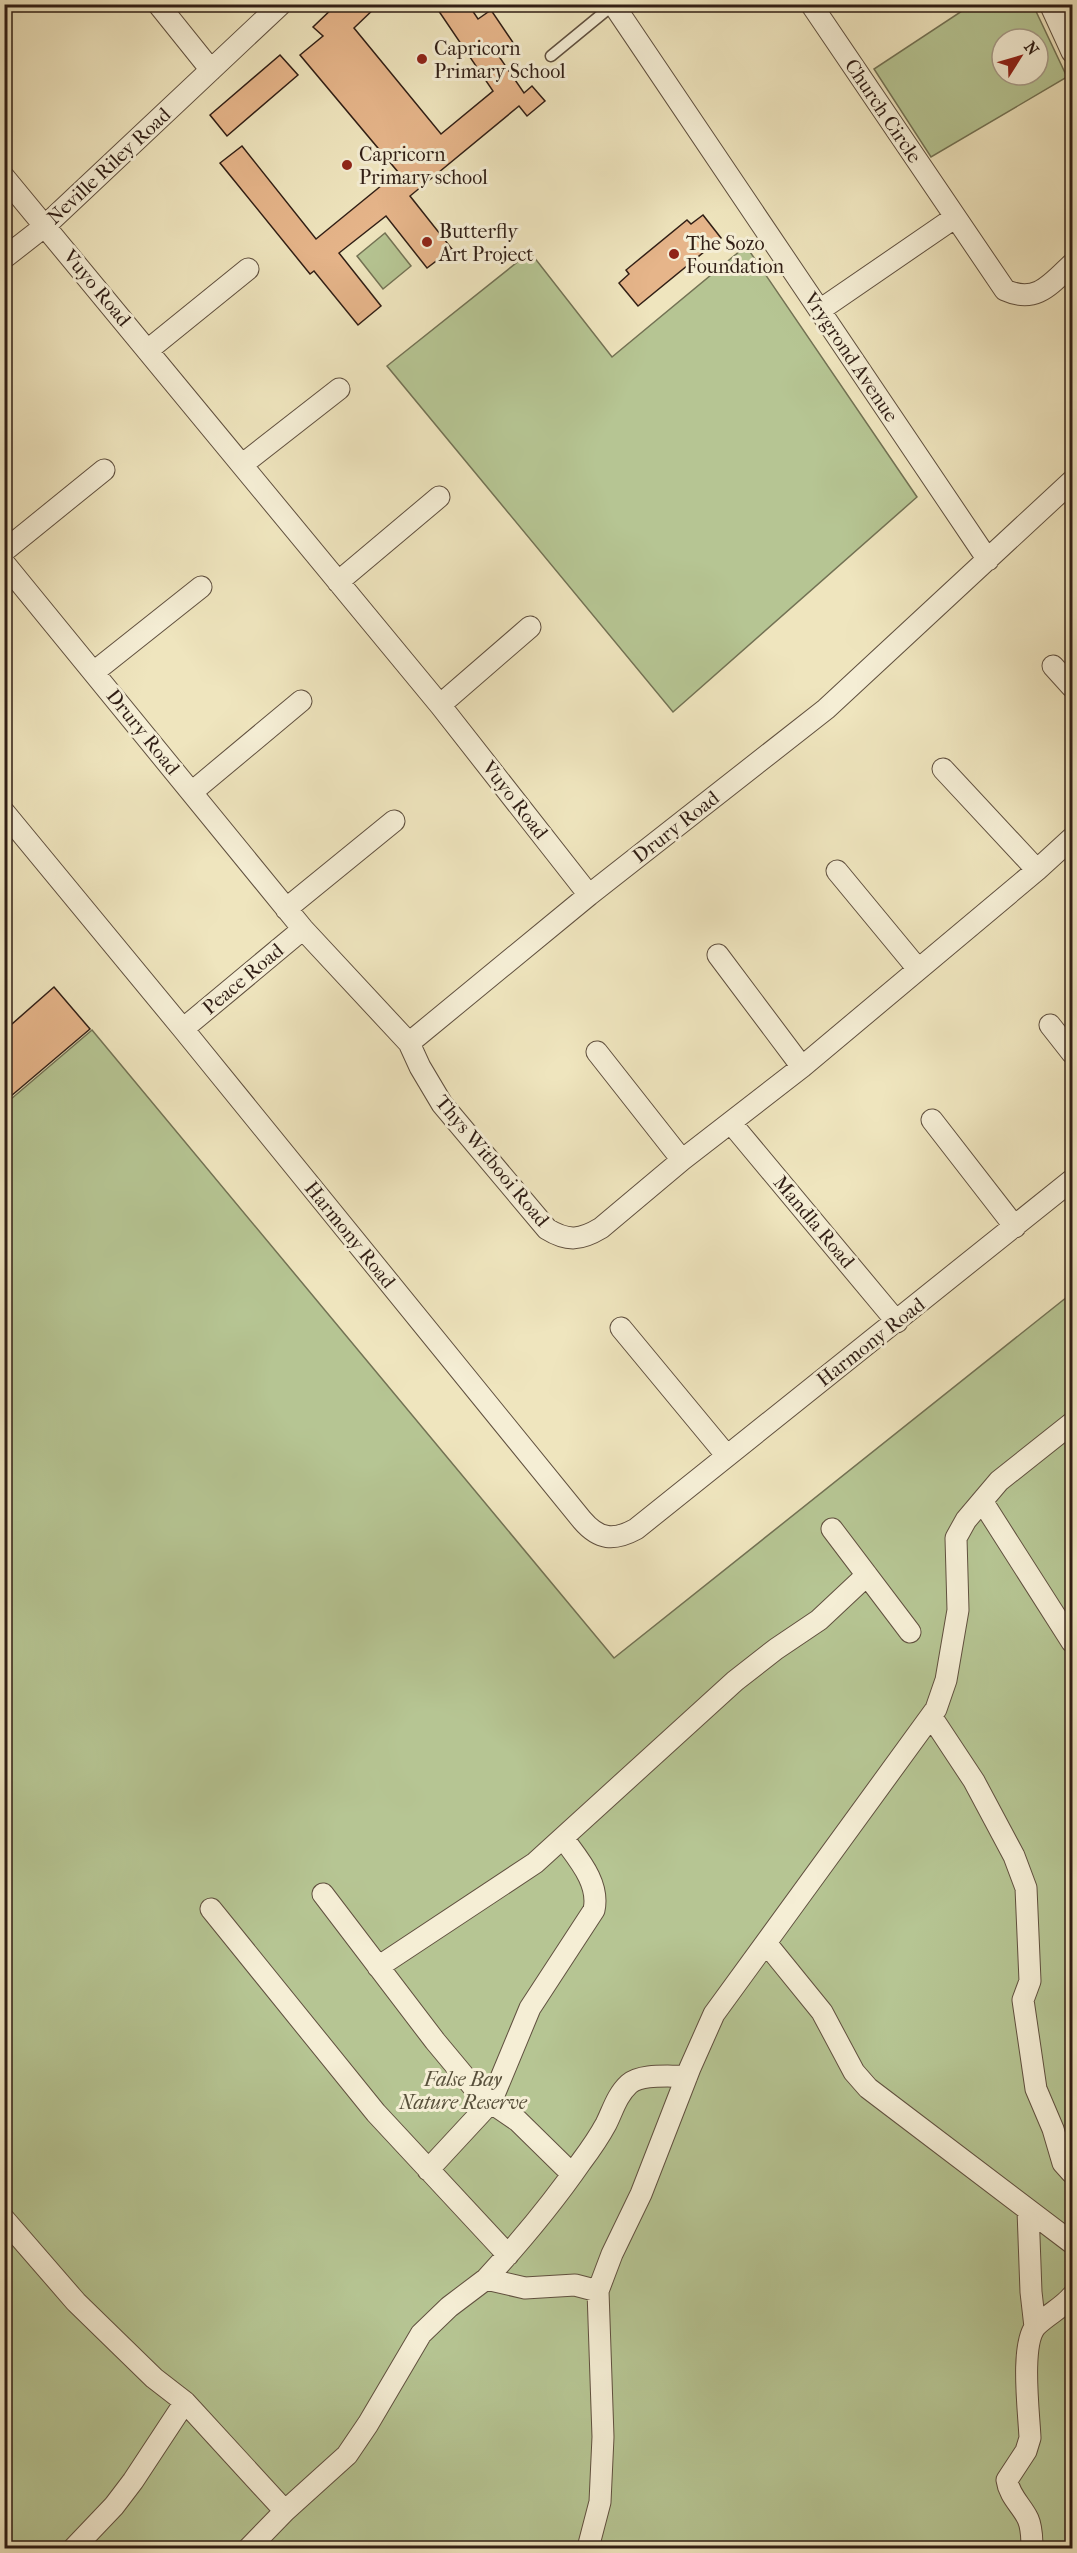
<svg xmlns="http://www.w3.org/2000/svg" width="1077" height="2553" font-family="'IM FELL French Canon',serif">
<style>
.green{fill:#b6c593;stroke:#737254;stroke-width:1.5;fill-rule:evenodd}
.building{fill:#e6b58a;stroke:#301e15;stroke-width:1.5}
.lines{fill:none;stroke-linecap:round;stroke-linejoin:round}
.lane-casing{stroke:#60503f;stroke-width:13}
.street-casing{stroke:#60503f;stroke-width:23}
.lane{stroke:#f5eed5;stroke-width:10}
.street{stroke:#f5eed5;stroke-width:21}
.poi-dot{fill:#8f2418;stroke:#f5eed5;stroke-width:2}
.labels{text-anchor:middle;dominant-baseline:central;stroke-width:6;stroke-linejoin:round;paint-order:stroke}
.poi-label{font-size:20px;fill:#301e15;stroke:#f5eed5;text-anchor:start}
.street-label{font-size:20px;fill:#301e15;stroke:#f5eed5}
.park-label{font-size:20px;font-style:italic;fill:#58503b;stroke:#f5eed5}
</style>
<rect width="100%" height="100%" fill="#efe5be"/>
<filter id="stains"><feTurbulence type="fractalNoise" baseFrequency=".00333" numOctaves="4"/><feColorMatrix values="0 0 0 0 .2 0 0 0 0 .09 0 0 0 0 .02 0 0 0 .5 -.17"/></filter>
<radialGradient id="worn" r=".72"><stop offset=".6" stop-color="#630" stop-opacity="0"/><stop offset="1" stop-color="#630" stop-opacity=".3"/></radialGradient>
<path class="green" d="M1033,5L1067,77L931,157L874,69L971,5ZM1002,39H1038V75H1002Z
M385,233L411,266L383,289L357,256Z
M746,246L917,497L673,712L387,366L530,252L612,357Z
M92,1030L614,1658L1072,1293V2548H5L4,1105Z"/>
<path class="building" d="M337,4H379L354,28L441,134L493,91L434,4H468L478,19L491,10L514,44L498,55L524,93L532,86L545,101L527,116L519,106L410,196L452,249L427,268L386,216L339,253L381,306L358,325L314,271L310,274L220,163L242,146L316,239L398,172L300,55L323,36L313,27Z
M280,55L298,75L227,136L210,115Z
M703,215L721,238L638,306L619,283L629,274L626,270L687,220L691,224Z
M54,987L90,1029L4,1102V1031Z"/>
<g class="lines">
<g class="lane-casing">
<path id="lane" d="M551,56L613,5"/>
</g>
<g class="street-casing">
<path id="street" d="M158,4L211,70
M613,4L988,560
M811,4L1005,290C1036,304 1050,285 1072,264
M1050,4L1072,52
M4,177L440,705L589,895
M4,258L45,226L281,4
M820,310L954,218
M148,350L248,269
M243,464L339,389
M4,551L104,470
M4,563L303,929L409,1043L420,1067L442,1104L547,1229C568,1242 581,1240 601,1228L682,1160L802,1067L1037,870L1072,838
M338,582L439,497
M1053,666L1072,687
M94,672L201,587
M440,705L530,627
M943,769L1037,870
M192,792L301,701
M4,812L183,1029L582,1520C599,1540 614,1541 636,1529L1072,1180
M837,871L918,969
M286,909L394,821
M718,955L802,1067
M1050,1025L1072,1053
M183,1029L303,929
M409,1043L589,895L826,709L1072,481
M597,1052L682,1160
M932,1120L1015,1227
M731,1123L897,1322
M621,1328L727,1456
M982,1501L1072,1642
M832,1529L910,1632
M931,1716L974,1781L1014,1856L1026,1888L1030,1981L1023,2000L1036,2089L1053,2129L1063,2163L1072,2173
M323,1894L435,2041L480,2095L518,2121L572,2174
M211,1909L376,2113L508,2255
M766,1943L822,2012L854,2072L868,2088L1072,2243
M378,1967L535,1863L735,1681L776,1649L819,1620L867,1575
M428,2170L491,2102L530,2008L594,1910C600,1883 578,1859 563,1838
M1028,2210L1031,2292L1035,2327
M4,2219L76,2302L154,2378L185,2402L285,2511L249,2548
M486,2279C520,2242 552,2204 581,2162C590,2150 599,2137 606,2124C613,2110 617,2095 629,2084C642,2073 670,2077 687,2076
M285,2511L347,2455L368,2424L421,2334L449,2307L486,2279L525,2288L575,2285L598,2291
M74,2548L114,2506L133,2481L185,2402
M588,2548L600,2502L603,2437L598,2291L612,2254L641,2194L690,2068L714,2014L936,1709L946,1680L958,1610L956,1538L966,1520L999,1481L1072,1423
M1032,2548C1032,2539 1032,2528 1028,2519C1022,2506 1009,2496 1007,2480L1026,2451L1030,2438C1029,2413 1020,2344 1036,2326C1047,2315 1062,2308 1072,2296"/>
</g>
<use href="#lane" class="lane"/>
<use href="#street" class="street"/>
</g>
<g class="poi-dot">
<circle cx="422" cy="59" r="6"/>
<circle cx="347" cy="165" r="6"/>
<circle cx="427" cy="242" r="6"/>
<circle cx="674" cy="254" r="6"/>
</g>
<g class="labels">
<g class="poi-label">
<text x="434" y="48">Capricorn<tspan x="434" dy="23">Primary School</tspan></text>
<text x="359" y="154">Capricorn<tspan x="359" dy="23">Primary school</tspan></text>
<text x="439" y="231">Butterfly<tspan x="439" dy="23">Art Project</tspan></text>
<text x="686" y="243">The Sozo<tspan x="686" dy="23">Foundation</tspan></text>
</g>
<g class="street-label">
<text transform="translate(883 111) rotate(56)">Church Circle</text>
<text transform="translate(109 166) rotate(-43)">Neville Riley Road</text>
<text transform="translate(97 288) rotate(50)">Vuyo Road</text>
<text transform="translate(851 357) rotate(56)">Vrygrond Avenue</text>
<text transform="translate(143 732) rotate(51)">Drury Road</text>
<text transform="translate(515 800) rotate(52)">Vuyo Road</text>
<text transform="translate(676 827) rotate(-38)">Drury Road</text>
<text transform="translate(243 979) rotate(-40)">Peace Road</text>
<text transform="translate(492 1161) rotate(50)">Thys Witbooi Road</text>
<text transform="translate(814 1222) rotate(50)">Mandla Road</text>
<text transform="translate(350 1235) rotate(51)">Harmony Road</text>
<text transform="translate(871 1342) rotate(-38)">Harmony Road</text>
</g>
<g class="park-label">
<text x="463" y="2079">False Bay<tspan x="463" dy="23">Nature Reserve</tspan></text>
</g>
</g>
<rect width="1077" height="2553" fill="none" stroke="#efe5be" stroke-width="24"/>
<rect x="6" y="6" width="1065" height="2541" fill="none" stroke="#301e15" stroke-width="3"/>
<rect x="12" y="12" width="1053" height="2529" fill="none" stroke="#301e15" stroke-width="1.5"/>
<g transform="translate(1020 57) rotate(53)"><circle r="28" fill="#f5eed5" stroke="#a69b88" stroke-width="1.5"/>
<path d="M0-4.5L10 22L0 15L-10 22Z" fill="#8f2418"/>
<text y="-9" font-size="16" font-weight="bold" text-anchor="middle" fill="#301e15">N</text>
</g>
<rect width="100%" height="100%" filter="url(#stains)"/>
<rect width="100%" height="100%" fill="url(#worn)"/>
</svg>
